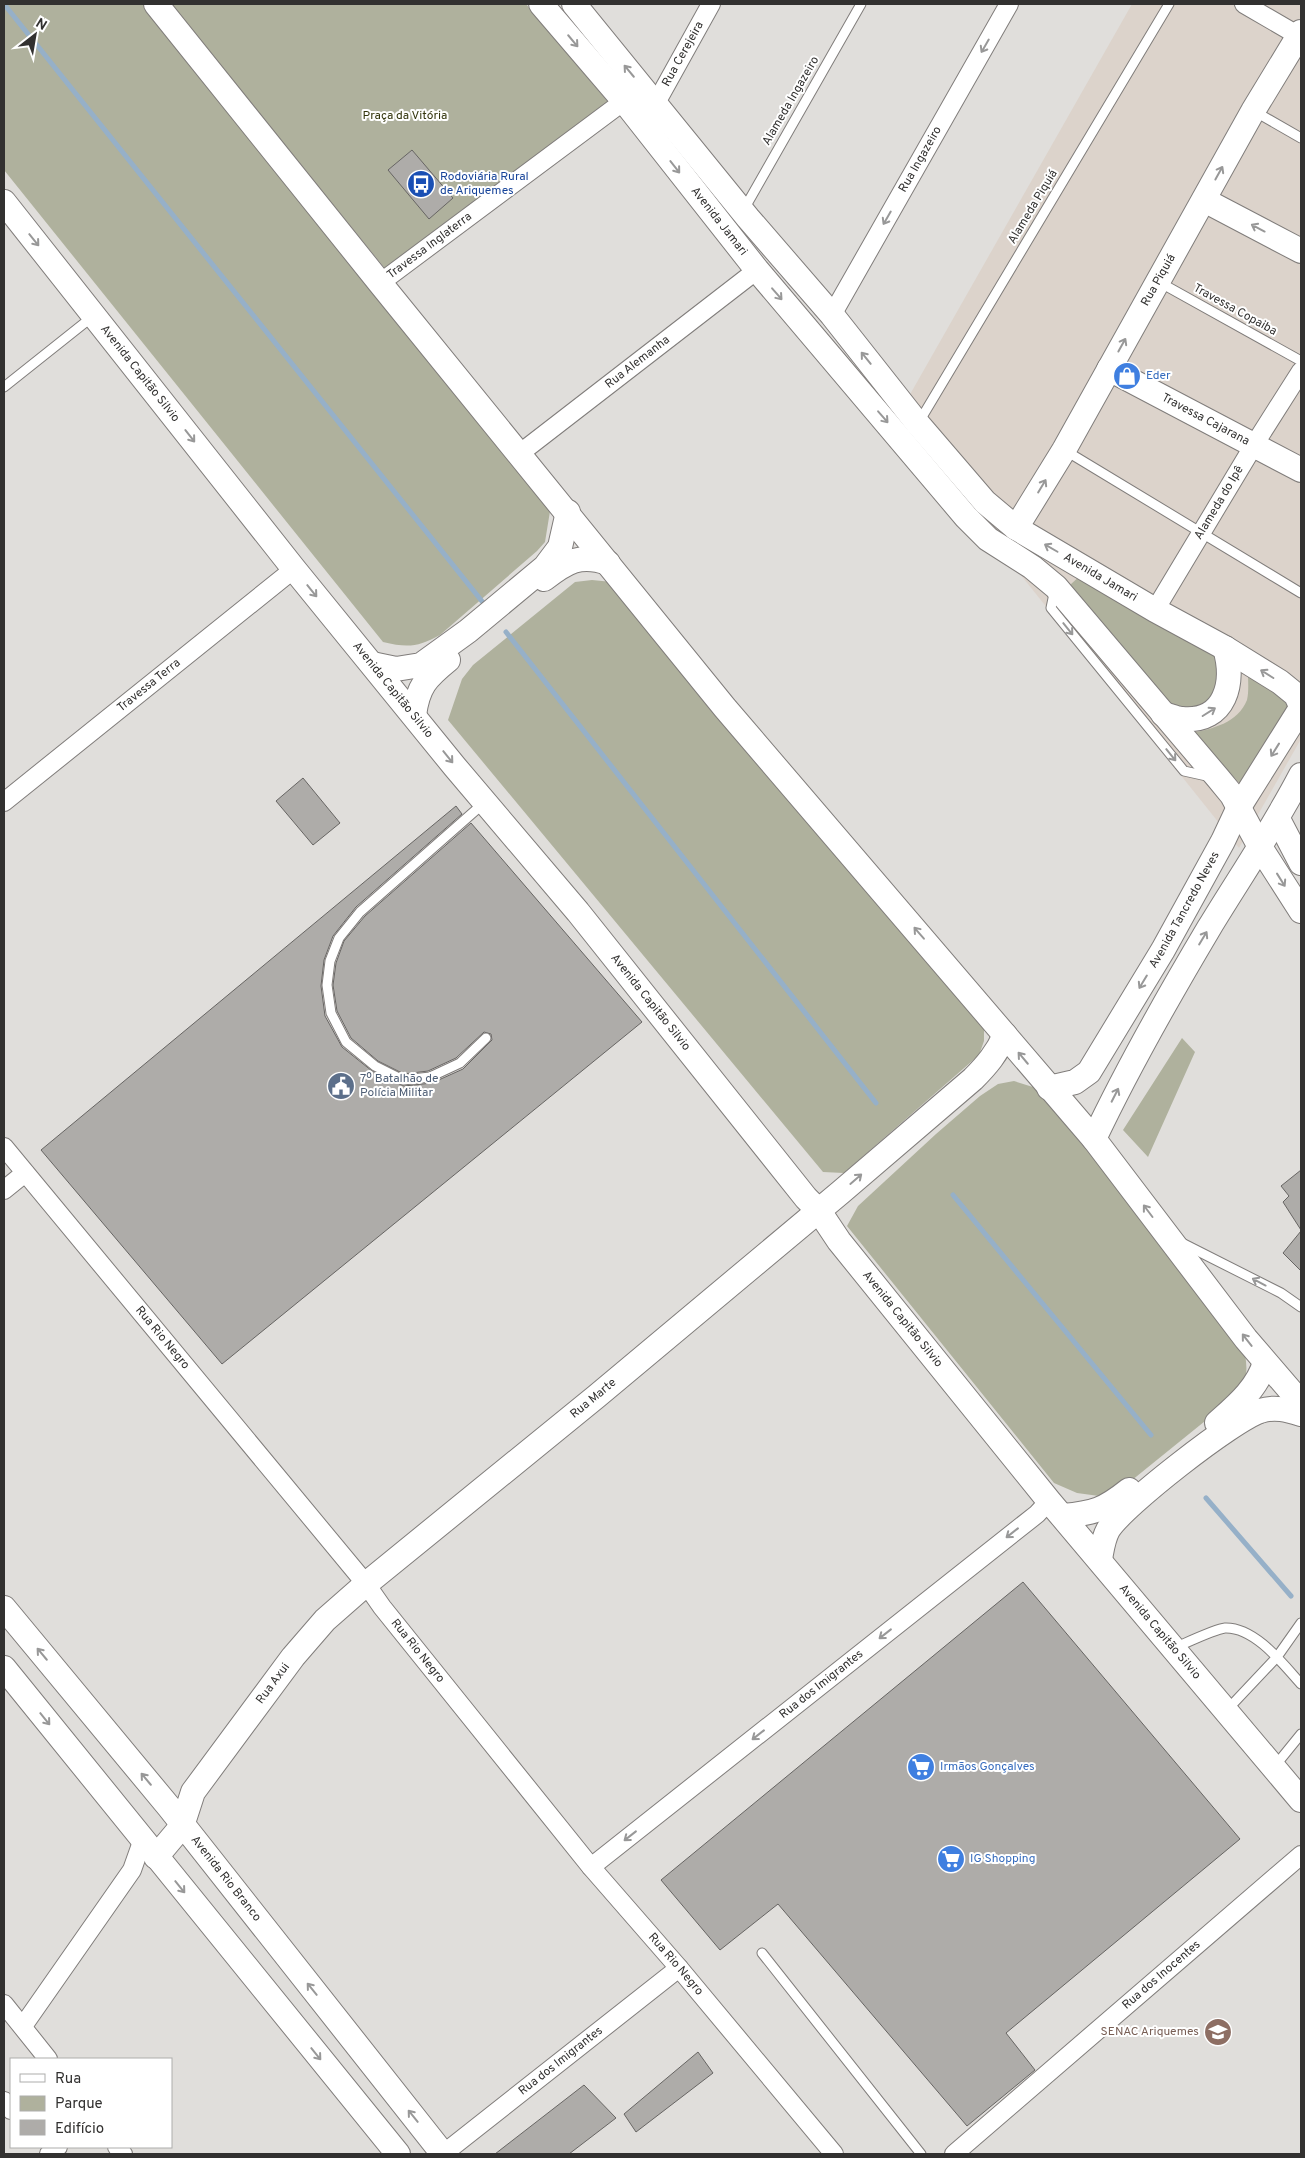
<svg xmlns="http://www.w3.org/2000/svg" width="1305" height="2158" font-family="Overpass,sans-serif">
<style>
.built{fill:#dcd3cb}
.green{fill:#afb19d}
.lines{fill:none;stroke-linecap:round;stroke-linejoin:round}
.stream{stroke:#96b0c8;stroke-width:5}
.building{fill:#aeaca9;stroke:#676563}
.lane-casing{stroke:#807d7b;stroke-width:11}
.street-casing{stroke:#807d7b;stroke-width:20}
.secondary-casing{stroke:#807d7b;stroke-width:26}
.lane{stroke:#fff;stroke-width:9}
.street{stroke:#fff;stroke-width:18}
.secondary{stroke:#fff;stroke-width:24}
.oneway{stroke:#989898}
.labels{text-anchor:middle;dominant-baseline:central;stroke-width:4;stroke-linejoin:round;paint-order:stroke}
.street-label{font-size:12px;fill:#323130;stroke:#fff}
.park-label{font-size:12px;fill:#32340b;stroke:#fff}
.transit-label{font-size:12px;fill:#164399;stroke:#fff;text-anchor:start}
.shop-label{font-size:12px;fill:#366cbe;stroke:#fff;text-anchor:start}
.service-label{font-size:12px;fill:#4e5e75;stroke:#fff;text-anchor:start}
.education-label{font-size:12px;fill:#785e54;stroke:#fff;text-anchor:end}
</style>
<rect width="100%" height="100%" fill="#e0dedb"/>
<path class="built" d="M1132,4H1301V739L1239,848L896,419Z"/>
<path class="green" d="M4,4H144L551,505L545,542L537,551L440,635C418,647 408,648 383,642L4,170Z
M167,4H526L608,102L388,272Z
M1082,574L1223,661L1224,681L1200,711L1170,708L1070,585Z
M592,580L612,582L984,1026V1041L979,1055L844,1173L823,1172L448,720L462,679L473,665L575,582Z
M1248,672L1301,700L1251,795L1191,733C1212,729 1238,723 1247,700C1249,692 1248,680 1248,672Z
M1182,1038L1195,1052L1148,1157L1123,1130Z
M1014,1081L1036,1088L1244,1343C1246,1368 1251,1374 1236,1396L1121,1489L1099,1496L1077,1493L1054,1483L847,1226L858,1206L936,1134L980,1096L998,1084Z"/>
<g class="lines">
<path class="stream" d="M4,4L485,605
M506,632L876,1103
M953,1195L1151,1435
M1206,1498L1291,1596"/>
</g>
<path class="building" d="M412,150L453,198L429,219L388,170Z
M303,778L340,823L313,845L276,801Z
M456,806L462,814L356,907L333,936L324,960L321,986L325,1016L342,1047L372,1071L404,1086L432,1083L463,1069L492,1040L491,1034L484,1032L456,1058L428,1071L404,1074L378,1061L351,1038L337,1011L333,985L336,963L344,941L365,916L471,823L642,1022L222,1364L41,1150Z
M1301,1170V1230L1283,1202L1289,1196L1281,1186Z
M1301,1231V1271L1283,1253Z
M1023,1582L1240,1839L1006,2033L1035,2070L967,2126L778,1904L720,1950L661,1880Z
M698,2052L713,2073L636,2132L624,2114Z
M584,2085L616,2118L569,2154H495Z"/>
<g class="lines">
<g class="lane-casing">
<path id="lane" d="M1254,111L1301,138
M743,211L861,4
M1159,282L1301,361
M4,387L92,317
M919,422L1169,4
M1066,451L1301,593
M1055,589L1051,608L1184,771L1211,777
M485,802L360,912L339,938L330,961L327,985L331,1013L346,1042L375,1066L403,1080L430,1077L460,1063L486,1038
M1180,1242L1281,1293L1301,1307
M1174,1648C1186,1643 1215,1629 1225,1628C1255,1627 1283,1664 1301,1684
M1227,1710L1277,1657L1301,1623
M1275,1766L1301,1734
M762,1953L921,2154"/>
</g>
<g class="street-casing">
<g id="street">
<path d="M1244,4L1299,36"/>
<path id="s1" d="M656,103L711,4"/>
<path id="s2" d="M380,283L624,101"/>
<path id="s3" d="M832,315L1009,4"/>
<path id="s4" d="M519,454L757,270"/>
<path id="s5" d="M1155,610L1254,445L1301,371"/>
<path id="s6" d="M4,802L294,569"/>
<path id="s7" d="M4,1147L366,1584L382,1607L591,1867L679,1968L834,2154"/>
<path d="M4,1190L25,1173"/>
<path id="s8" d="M591,1867L1037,1514L1049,1501"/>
<path d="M4,2004L48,2059"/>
<path d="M23,2026L132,1870L143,1839"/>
<path d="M4,2101L11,2110"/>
<path d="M117,2147L123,2154"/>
<path d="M49,2154L58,2147"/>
<path id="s9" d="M443,2154L679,1968"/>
<path id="s10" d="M954,2154L1301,1855"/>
</g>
</g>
<g class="secondary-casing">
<g id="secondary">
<path d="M156,4L380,283L725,708L1094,1139L1246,1339L1301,1403"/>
<path id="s11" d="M541,4L624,101L757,270L966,517L988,539L1032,567L1056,587L1218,778L1232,795L1260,847L1301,911"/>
<path id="s12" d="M574,4L748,218L832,315L918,424L985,502L1016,528L1155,610L1225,648L1280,682L1296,695L1301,706"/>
<path d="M1204,200L1301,251"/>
<path id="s13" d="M4,202L294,569L455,767L578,912L806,1198L819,1211L839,1241L1049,1501L1301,1800"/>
<path id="s14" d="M1109,369L1301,470"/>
<path id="s15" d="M1016,528L1064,450L1253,111L1301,32"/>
<path d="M544,579C566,562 580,553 608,563"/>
<path d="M372,664L396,669L421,665L468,631L545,567L560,547L568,512"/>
<path d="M1163,714C1169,715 1176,719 1182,719C1226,723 1235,682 1225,648"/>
<path d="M414,715C418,686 426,678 448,660"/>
<path d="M1278,819L1301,863"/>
<path id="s16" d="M1049,1088L1075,1082L1089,1072L1163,950L1223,841L1239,807L1301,708"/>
<path d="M1094,1139C1128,1067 1168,997 1209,928C1240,877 1273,829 1301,775"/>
<path d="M1217,1423C1236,1406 1258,1388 1265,1362"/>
<path d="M1063,1516C1094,1513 1104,1510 1129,1490"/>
<path d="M1100,1559C1102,1549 1103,1539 1108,1530C1122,1506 1234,1419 1260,1411C1275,1406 1288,1410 1301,1414"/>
<path id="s17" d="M4,1608L169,1807L443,2154"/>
<path d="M4,1668L398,2154"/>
<path id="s18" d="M156,1857L182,1826L193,1792L293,1657L325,1620L366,1584L597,1396L841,1192L973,1079C987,1065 997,1053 1005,1035"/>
</g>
</g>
<use href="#lane" class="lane"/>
<use href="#street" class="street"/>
<use href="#secondary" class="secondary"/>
</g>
<defs><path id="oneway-shaft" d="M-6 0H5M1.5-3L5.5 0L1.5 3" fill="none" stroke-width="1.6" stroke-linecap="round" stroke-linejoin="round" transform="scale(1.25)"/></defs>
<g class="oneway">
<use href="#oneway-shaft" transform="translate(573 41) rotate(50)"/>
<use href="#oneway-shaft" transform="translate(985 46) rotate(120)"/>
<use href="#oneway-shaft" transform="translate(629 71) rotate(-130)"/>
<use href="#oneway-shaft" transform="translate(675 167) rotate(52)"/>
<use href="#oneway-shaft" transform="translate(1219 173) rotate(-61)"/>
<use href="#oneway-shaft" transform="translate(887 218) rotate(120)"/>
<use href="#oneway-shaft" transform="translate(1258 228) rotate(-152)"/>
<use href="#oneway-shaft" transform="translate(34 240) rotate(51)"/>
<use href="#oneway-shaft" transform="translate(777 294) rotate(49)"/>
<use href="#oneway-shaft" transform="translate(1122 345) rotate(-61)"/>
<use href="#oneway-shaft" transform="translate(866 358) rotate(-129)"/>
<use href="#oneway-shaft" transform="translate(883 417) rotate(49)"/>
<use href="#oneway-shaft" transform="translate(190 436) rotate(52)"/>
<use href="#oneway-shaft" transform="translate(1042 486) rotate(-59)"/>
<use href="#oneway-shaft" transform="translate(1051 548) rotate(-150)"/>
<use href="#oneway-shaft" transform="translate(312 591) rotate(51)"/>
<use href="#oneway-shaft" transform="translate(1068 629) rotate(51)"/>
<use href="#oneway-shaft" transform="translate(1267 674) rotate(-148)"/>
<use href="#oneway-shaft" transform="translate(1209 712) rotate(-32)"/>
<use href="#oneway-shaft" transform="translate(1275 750) rotate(122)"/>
<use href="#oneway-shaft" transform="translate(1171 755) rotate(51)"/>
<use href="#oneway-shaft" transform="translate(448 757) rotate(51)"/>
<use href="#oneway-shaft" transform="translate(1281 880) rotate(58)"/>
<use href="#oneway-shaft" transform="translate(919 933) rotate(-131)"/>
<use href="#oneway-shaft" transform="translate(1203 938) rotate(-59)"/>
<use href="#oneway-shaft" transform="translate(1143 982) rotate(121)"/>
<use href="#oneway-shaft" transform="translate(1023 1058) rotate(-130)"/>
<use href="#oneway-shaft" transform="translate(1115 1095) rotate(-63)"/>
<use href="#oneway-shaft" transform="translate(856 1179) rotate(-41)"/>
<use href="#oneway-shaft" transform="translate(1148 1211) rotate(-127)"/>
<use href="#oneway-shaft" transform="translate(1259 1282) rotate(-152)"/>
<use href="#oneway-shaft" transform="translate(1247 1340) rotate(-128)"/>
<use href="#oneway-shaft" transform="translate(1012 1533) rotate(142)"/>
<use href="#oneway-shaft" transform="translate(885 1634) rotate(142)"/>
<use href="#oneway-shaft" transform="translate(42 1654) rotate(-130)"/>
<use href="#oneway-shaft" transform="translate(45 1719) rotate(51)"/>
<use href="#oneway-shaft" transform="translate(758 1735) rotate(142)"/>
<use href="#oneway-shaft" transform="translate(146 1779) rotate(-130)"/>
<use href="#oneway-shaft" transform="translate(630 1836) rotate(142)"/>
<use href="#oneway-shaft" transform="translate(180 1887) rotate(51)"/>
<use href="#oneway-shaft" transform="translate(312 1989) rotate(-129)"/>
<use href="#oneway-shaft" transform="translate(316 2054) rotate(51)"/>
<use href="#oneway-shaft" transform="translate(413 2116) rotate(-129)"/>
</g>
<defs>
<g id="bus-disc" transform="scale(1.4375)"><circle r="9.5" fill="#1a4fb4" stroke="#fff"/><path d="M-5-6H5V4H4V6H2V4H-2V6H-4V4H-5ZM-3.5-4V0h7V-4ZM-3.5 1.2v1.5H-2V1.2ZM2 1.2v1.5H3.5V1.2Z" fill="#fff"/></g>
<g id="shop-disc" transform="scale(1.4375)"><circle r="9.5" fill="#3f7fe0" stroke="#fff"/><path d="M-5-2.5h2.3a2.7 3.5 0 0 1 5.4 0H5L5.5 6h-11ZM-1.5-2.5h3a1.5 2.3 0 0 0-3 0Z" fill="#fff"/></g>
<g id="civic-disc" transform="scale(1.4375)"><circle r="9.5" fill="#5c6f8a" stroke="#fff"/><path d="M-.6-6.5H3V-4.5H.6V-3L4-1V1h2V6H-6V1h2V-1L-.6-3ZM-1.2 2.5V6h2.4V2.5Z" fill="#fff"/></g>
<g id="supermarket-disc" transform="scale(1.4375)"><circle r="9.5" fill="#3f7fe0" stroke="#fff"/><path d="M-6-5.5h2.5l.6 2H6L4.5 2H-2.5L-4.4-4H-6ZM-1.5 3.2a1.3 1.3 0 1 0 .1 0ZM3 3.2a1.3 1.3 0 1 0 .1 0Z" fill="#fff"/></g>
<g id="university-disc" transform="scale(1.4375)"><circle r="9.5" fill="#8d6e63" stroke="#fff"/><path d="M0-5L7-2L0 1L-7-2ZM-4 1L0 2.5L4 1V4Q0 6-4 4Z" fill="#fff"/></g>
</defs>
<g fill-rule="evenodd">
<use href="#bus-disc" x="421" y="184"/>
<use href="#shop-disc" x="1127" y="376"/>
<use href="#civic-disc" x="341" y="1086"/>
<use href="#supermarket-disc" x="921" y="1767"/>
<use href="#supermarket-disc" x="951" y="1859"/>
<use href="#university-disc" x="1218" y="2032"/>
</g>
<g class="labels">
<g class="street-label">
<text stroke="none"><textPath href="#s1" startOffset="56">Rua Cerejeira</textPath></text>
<text transform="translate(791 101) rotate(-60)">Alameda Ingazeiro</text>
<text stroke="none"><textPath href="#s3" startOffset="179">Rua Ingazeiro</textPath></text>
<text transform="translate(1033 207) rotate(-59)">Alameda Piquiá</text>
<text stroke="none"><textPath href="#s11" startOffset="281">Avenida Jamari</textPath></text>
<text stroke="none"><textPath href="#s2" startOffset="62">Travessa Inglaterra</textPath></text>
<text stroke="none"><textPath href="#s15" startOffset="286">Rua Piquiá</textPath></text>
<text transform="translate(1235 310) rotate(29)">Travessa Copaiba</text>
<text stroke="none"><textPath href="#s4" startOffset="150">Rua Alemanha</textPath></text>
<text stroke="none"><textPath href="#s13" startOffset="219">Avenida Capitão Silvio</textPath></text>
<text stroke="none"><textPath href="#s14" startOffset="109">Travessa Cajarana</textPath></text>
<text stroke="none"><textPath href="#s5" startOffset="125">Alameda do Ipê</textPath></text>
<text stroke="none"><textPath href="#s12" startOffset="784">Avenida Jamari</textPath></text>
<text stroke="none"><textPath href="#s6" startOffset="186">Travessa Terra</textPath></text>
<text stroke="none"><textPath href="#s13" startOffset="624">Avenida Capitão Silvio</textPath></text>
<text stroke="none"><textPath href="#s16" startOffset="232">Avenida Tancredo Neves</textPath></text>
<text stroke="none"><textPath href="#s13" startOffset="1029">Avenida Capitão Silvio</textPath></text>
<text stroke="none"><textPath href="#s13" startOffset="1434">Avenida Capitão Silvio</textPath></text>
<text stroke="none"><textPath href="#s7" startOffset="248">Rua Rio Negro</textPath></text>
<text stroke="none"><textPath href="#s18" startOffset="641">Rua Marte</textPath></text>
<text stroke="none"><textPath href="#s13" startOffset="1839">Avenida Capitão Silvio</textPath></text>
<text stroke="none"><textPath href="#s7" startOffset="652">Rua Rio Negro</textPath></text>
<text stroke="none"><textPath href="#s18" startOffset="211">Rua Axui</textPath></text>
<text stroke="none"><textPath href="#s8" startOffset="294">Rua dos Imigrantes</textPath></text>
<text stroke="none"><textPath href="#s17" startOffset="350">Avenida Rio Branco</textPath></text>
<text stroke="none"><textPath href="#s7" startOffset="1058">Rua Rio Negro</textPath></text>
<text stroke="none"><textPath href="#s10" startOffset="274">Rua dos Inocentes</textPath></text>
<text stroke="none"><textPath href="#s9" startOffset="150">Rua dos Imigrantes</textPath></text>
</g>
<g class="park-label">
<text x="405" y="116">Praça da Vitória</text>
</g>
<g class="transit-label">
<text x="440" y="177">Rodoviária Rural<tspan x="440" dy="14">de Ariquemes</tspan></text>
</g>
<g class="shop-label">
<text x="1146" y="376">Eder</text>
<text x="940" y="1767">Irmãos Gonçalves</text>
<text x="970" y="1859">IG Shopping</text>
</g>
<g class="service-label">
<text x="360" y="1079">7º Batalhão de<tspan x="360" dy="14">Polícia Militar</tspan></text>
</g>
<g class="education-label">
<text x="1199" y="2032">SENAC Ariquemes</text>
</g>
</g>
<rect width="1305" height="2158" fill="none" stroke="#323130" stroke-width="10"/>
<rect x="10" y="2058" width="162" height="90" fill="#ffffff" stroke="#adadac"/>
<rect x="20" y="2074" width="25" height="8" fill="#ffffff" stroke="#adadac"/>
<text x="55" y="2083" font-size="15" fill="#323130">Rua</text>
<rect x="20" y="2096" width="25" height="15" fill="#afb19d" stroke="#adadac"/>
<text x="55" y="2108" font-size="15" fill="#323130">Parque</text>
<rect x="20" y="2120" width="25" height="15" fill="#aeaca9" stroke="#adadac"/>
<text x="55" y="2133" font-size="15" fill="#323130">Edifício</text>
<g transform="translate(35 35) rotate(31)" stroke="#ffffff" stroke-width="4" paint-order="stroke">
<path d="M0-4L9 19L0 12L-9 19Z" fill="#323130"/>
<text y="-8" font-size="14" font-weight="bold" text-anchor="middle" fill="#323130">N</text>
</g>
</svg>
